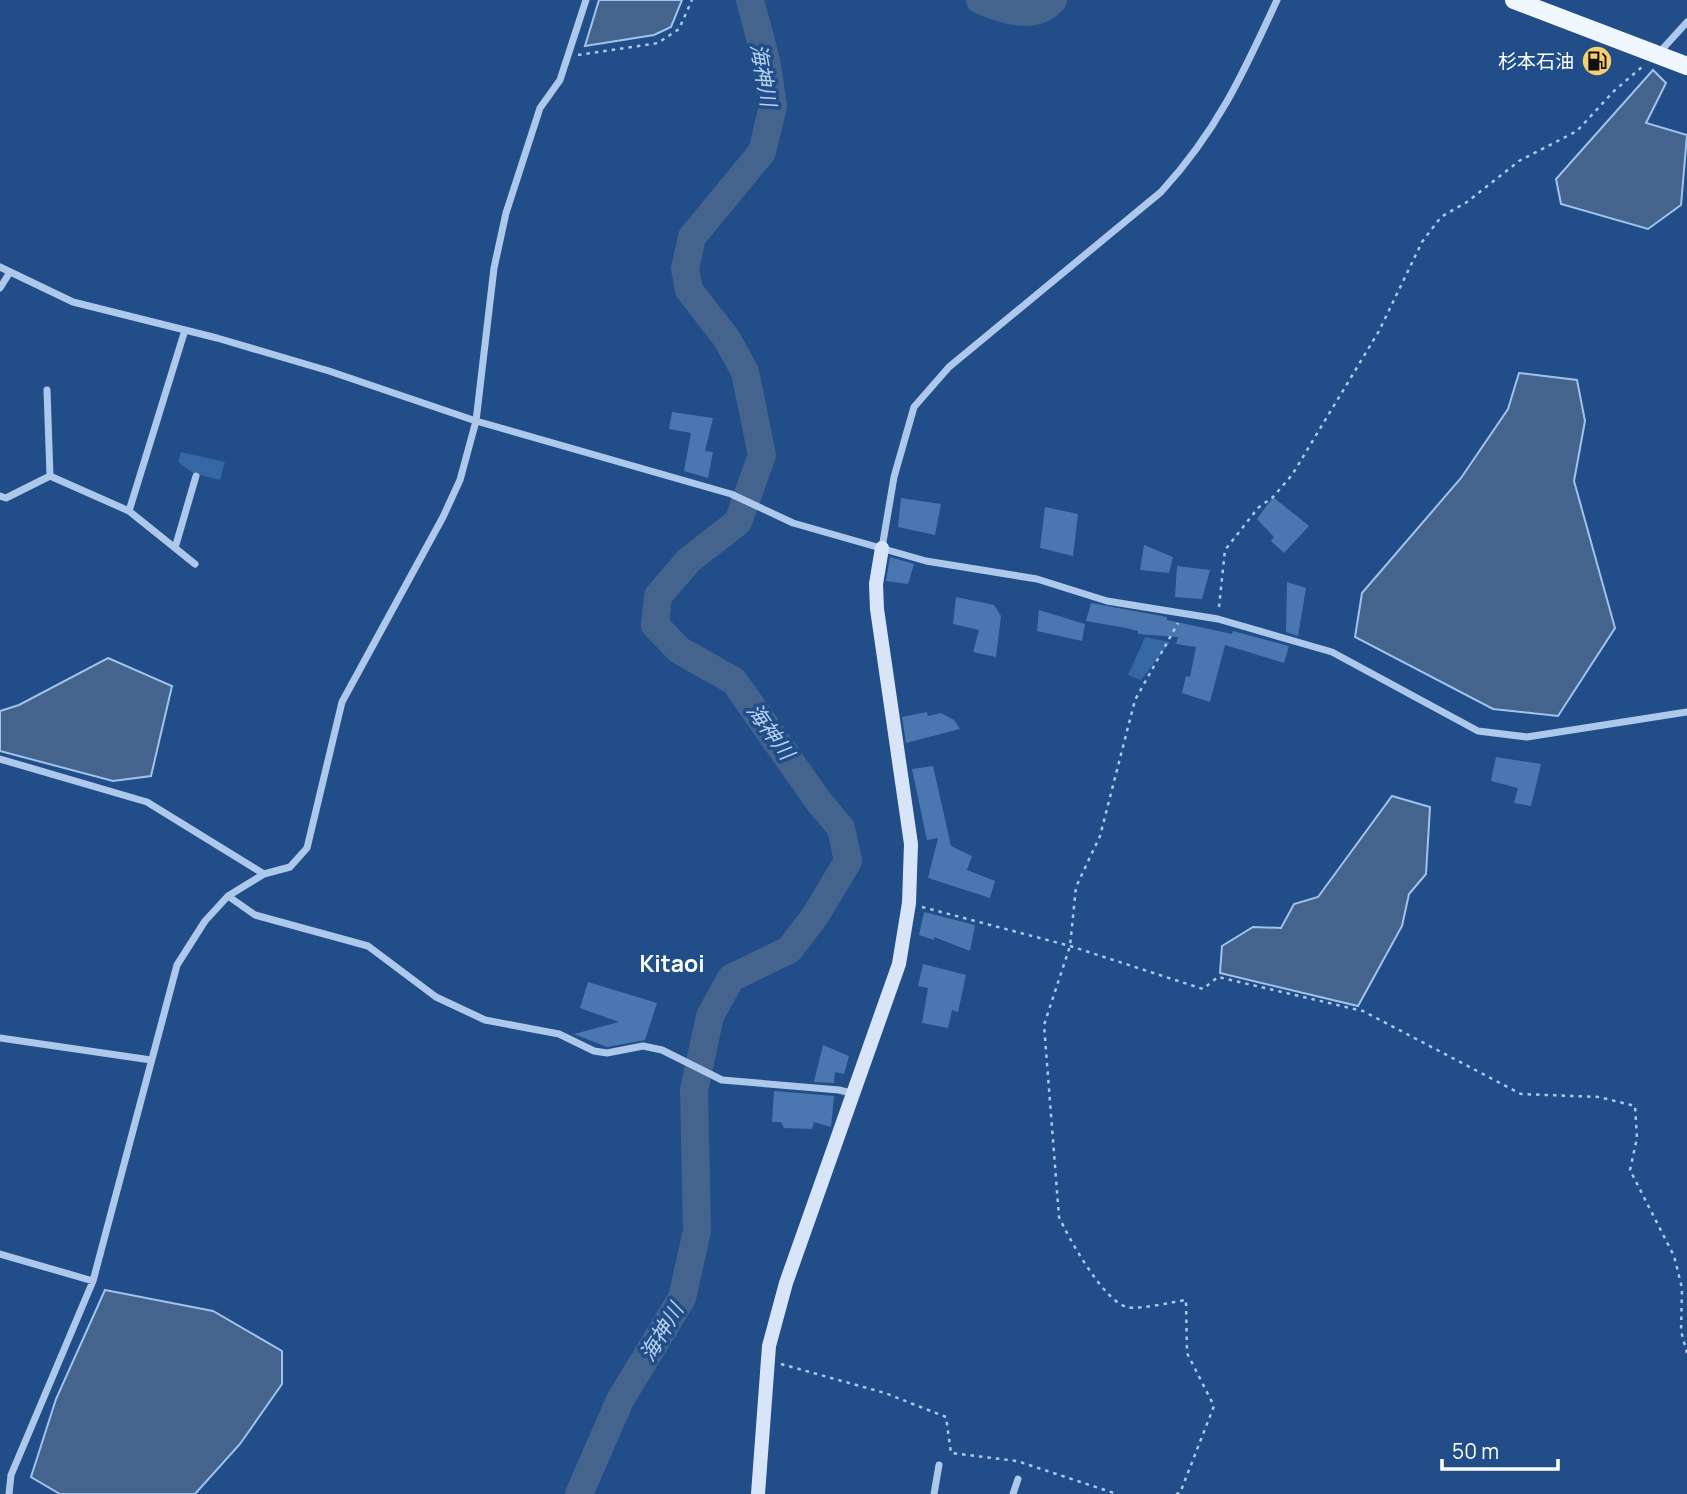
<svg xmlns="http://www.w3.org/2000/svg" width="1687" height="1494" font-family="Manrope,'Noto Sans JP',sans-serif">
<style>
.green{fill:#3567a5}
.water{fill:#44648e;stroke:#a0c3eb;stroke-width:2}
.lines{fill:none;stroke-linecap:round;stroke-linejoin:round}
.river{stroke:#44648e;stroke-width:28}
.building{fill:#4a77b0}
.path{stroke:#adc8ea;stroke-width:2.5;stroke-dasharray:3.5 5;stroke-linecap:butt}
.street{stroke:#adc8ea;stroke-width:7}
.secondary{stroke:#d8e5f8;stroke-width:14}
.primary{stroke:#f0f6fe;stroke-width:18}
.labels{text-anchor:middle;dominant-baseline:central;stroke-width:7;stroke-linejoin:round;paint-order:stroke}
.poi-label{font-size:19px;fill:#fff;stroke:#214e88;text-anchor:end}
.water-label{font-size:21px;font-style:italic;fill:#b8d2f1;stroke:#214e88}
.quarter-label{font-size:23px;font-weight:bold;fill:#fff;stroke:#214e88}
</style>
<rect width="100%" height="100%" fill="#214e88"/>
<path class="green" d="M181,452L225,462L220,480L193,473L178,462Z
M1145,637L1170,642L1141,680L1128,675Z"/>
<path class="water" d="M599,0H682L671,27L654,35L585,46Z
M1653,70L1666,83L1646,123L1687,135L1681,205L1648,229L1561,204L1556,179Z
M1519,373L1577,380L1585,421L1574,481L1615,628L1558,716L1493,709L1355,637L1362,593L1461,478L1508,409Z
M108,658L172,686L151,776L113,781L0,751V711L19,705Z
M1392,796L1430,807L1426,874L1409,894L1402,926L1358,1006L1220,973L1222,946L1253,927L1281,928L1294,904L1318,897Z
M105,1290L213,1311L282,1351V1384L240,1444L195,1494H60L31,1477L56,1399Z"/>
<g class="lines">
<path class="river" d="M980,0C1003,10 1034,21 1053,0
M579,1494L620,1400L682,1298L697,1231L694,1090L710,1016L731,978L789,950L815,916L848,861L841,828L819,802L734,681L679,650L655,625L658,596L689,560L738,522L762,455L745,372L727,339L689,290L685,269L692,237L762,152L773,106L766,60L750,0"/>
</g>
<path class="building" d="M672,412L713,418L705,451L713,452L708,478L684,471L691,433L669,429Z
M1273,497L1309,526L1284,553L1271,541L1274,537L1257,519Z
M901,498L941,504L935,535L898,527Z
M1045,507L1078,514L1073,556L1040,548Z
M1144,545L1173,557L1169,573L1140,570Z
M890,557L914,564L908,584L886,581Z
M1177,566L1210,570L1202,599L1175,597Z
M1287,582L1306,588L1298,636L1286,632Z
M956,597L994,605L1001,616L996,657L973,652L979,630L953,624Z
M1091,603L1167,617V620L1232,634L1233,631L1289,646L1284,663L1225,645L1210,702L1182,693L1186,676L1190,677L1196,647L1176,644L1178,637L1138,634V631L1126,628L1086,621Z
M1039,610L1085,624L1082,641L1037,631Z
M927,712L928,716L941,713L954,720L960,729L906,743L902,717Z
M1496,757L1541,764L1531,806L1514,803L1518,788L1491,781Z
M933,766L951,846L972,856L967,870L995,881L990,898L928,878L938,838L927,840L912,769Z
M924,912L975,925L970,951L934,937V940L919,935Z
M923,964L966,975L958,1012L952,1010L948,1028L922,1023L928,988L918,986Z
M588,982L657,1003L645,1040L607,1047L574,1034L619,1022L580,1008Z
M823,1045L849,1056L844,1074L835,1072L834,1083L814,1082Z
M774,1091L834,1096L831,1127L814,1122L812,1129L784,1128L781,1122H772Z"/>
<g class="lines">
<path class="path" d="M578,55L658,43L679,29L692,0
M1219,607L1225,550L1258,508L1273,497L1292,475L1379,331L1422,242L1441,217L1467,202L1519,161L1577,131L1614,91L1643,66
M922,907L1070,946L1203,989L1218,977L1363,1011L1521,1094L1599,1097L1635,1106L1637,1138L1630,1170L1674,1256L1682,1288L1681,1331L1687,1353
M781,1364L885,1393L946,1417L951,1453L1017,1461L1117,1494
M1176,1494L1180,1493L1214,1406L1187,1353L1186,1300C1172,1302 1140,1310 1127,1307C1104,1302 1068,1237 1059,1217L1044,1025L1070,946L1076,887L1100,836L1135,700L1178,623"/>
<path class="street" d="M1657,55L1687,22
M0,267L73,302L217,338L329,371L476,421L731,494L793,523L926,561L1037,579L1107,601L1218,619L1332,652L1478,731L1527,737L1687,712
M0,288L10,272
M47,390L50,476L129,511L185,330
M0,496L6,498L50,476
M129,511L195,564
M175,548L196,476
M882,548L894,477L914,407L949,367L1161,192C1217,131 1243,74 1277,0
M0,759L147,802L264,874
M228,896L255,915L368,946L436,997L485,1020L559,1034L594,1051L607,1053L643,1046L662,1050L722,1080L839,1090L855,1094
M0,1038L151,1060
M0,1254L93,1281
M9,1494L11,1475L93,1281L177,965L205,921L228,896L264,874L290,867L307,848L342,702L443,517L460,480L476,421L494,268L506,213L540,108L560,80L586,0
M934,1494L939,1465
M1013,1494L1018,1479"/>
<path class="secondary" d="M758,1494L769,1346L786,1283L899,964L909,903L911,844L877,609L876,584L882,548"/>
<path class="primary" d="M1514,0L1687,66"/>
</g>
<defs>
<g id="fuel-disc" transform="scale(1.575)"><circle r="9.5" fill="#f6d06e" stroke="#214e88"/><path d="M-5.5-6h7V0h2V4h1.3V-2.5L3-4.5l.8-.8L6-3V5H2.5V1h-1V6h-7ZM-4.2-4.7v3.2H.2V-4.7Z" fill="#111"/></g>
</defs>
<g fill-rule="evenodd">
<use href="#fuel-disc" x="1597" y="61"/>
</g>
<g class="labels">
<g class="poi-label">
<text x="1574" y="61">杉本石油</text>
</g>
<g class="water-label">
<text transform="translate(764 75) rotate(80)">海神川</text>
<text transform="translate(771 731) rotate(54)">海神川</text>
<text transform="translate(661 1332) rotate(-59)">海神川</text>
</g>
<g class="quarter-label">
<text x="672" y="963">Kitaoi</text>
</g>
</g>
<path d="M1442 1459v10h116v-10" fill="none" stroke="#ffffff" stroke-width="3.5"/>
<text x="1452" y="1459" font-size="21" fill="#ffffff" stroke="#214e88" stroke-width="5" paint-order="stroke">50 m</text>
</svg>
